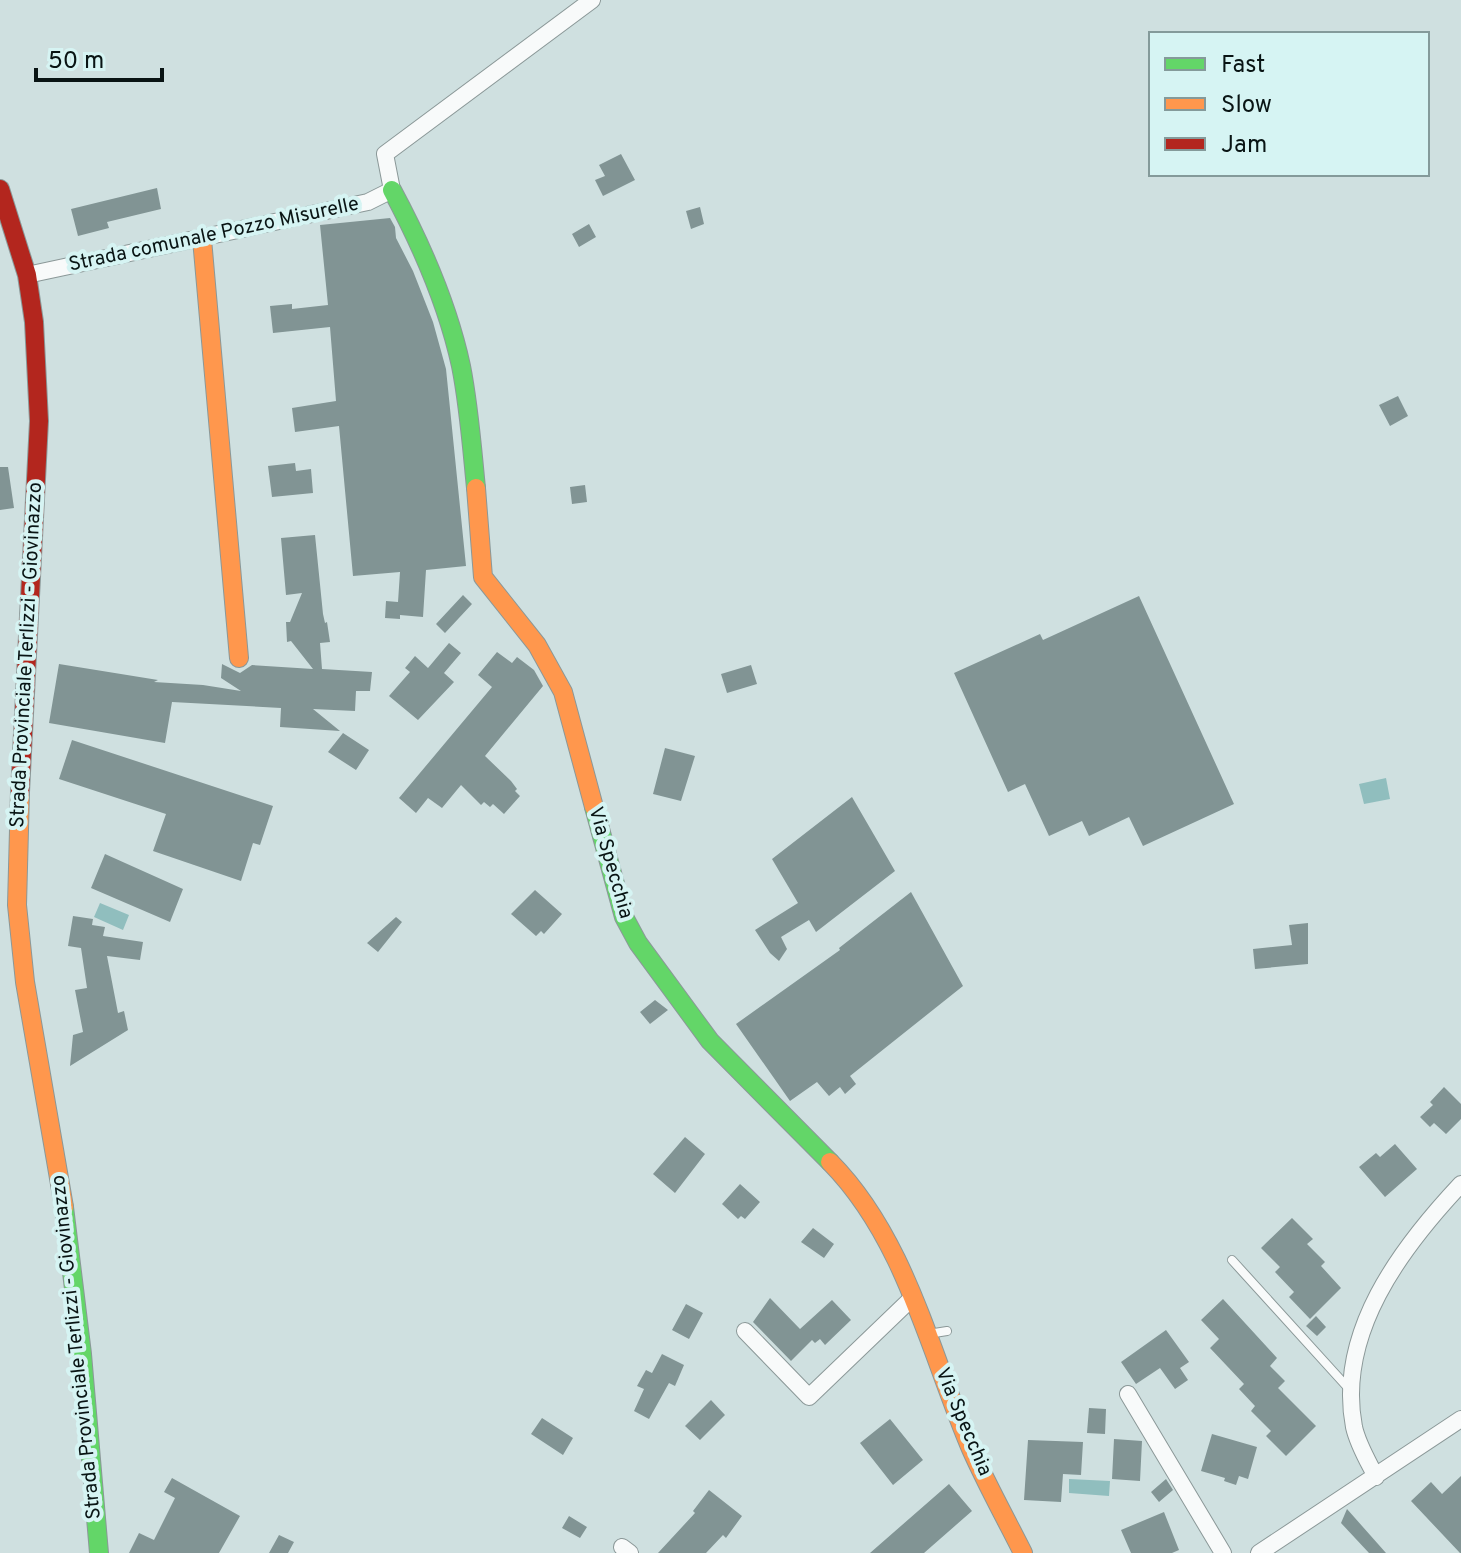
<svg xmlns="http://www.w3.org/2000/svg" width="1461" height="1553" font-family="Overpass,sans-serif">
<style>
.water{fill:#90bebe}
.building{fill:#819494}
.lines{fill:none;stroke-linecap:round;stroke-linejoin:round}
.lane-casing{stroke:#8b9898;stroke-width:10}
.street-casing{stroke:#8b9898;stroke-width:18}
.fast-casing{stroke:#8b9898;stroke-width:20}
.slow-casing{stroke:#8b9898;stroke-width:20}
.jam-casing{stroke:#8b9898;stroke-width:20}
.lane{stroke:#f8fafa;stroke-width:8}
.street{stroke:#f8fafa;stroke-width:16}
.fast{stroke:#63d668;stroke-width:18}
.slow{stroke:#ff974d;stroke-width:18}
.jam{stroke:#b3261e;stroke-width:18}
.labels{text-anchor:middle;dominant-baseline:central;stroke-width:8;stroke-linejoin:round;paint-order:stroke}
.street-label{font-size:20px;fill:#091414;stroke:#d6f4f3}
</style>
<rect width="100%" height="100%" fill="#cfe0e0"/>
<path class="water" d="M1386,778L1390,799L1364,804L1359,784Z
M100,903L129,915L123,930L94,917Z
M1069,1479L1110,1481L1109,1496L1069,1493Z"/>
<path class="building" d="M621,154L635,180L603,196L595,180L605,176L599,165Z
M157,188L161,209L107,222L109,228L78,236L71,209Z
M700,207L704,224L691,229L686,211Z
M390,218L395,227L396,238L413,271L433,322L446,369L466,566L426,570L423,617L400,615V619L385,618L386,601L398,602L400,572L353,576L339,426L295,432L292,408L336,401L330,327L273,333L270,306L292,304V309L328,305L320,225Z
M589,224L596,237L579,247L572,234Z
M1398,396L1408,416L1390,426L1379,405Z
M295,463L296,471L311,469L313,493L272,497L268,466Z
M0,467H8L14,508L0,510Z
M585,485L587,502L572,504L570,487Z
M315,535L323,614L325,623L327,622L330,642L320,643L322,669L372,672L370,691H356L355,711L313,709L340,731L280,727L281,708L172,702L165,743L49,723L59,664L158,680L154,682L203,685L241,691L221,678L222,664L240,673L252,665L313,669L291,641L287,642L286,622H290L302,593L286,595L281,538Z
M463,595L472,604L445,633L436,624Z
M1139,596L1234,804L1143,846L1129,817L1089,836L1082,821L1049,836L1025,784L1008,792L954,673L1040,634L1043,640Z
M449,643L461,653L444,673L454,682L418,720L389,696L410,672L405,668L415,656L428,668Z
M497,652L512,663L517,657L534,670L543,686L485,756L511,781L517,789L515,791L520,796L504,814L493,804L490,807L484,802L481,805L461,785L442,808L428,798L416,813L399,798L492,687L478,675Z
M751,665L757,684L727,693L721,674Z
M343,733L369,750L356,770L328,752Z
M72,740L273,806L260,845L253,843L241,881L153,851L166,814L59,779Z
M665,748L695,756L681,801L653,794Z
M852,797L895,871L816,932L809,920L781,937L787,949L779,961L770,953L755,930L798,903L772,859Z
M105,854L183,889L170,922L91,888Z
M535,890L562,914L544,934L541,931L536,936L511,914Z
M911,892L963,986L850,1076L856,1084L845,1094L840,1087L829,1096L817,1082L790,1101L736,1024L840,950L839,948Z
M73,916L93,919L92,925L105,927L103,936L143,942L140,960L107,956L118,1013L124,1011L128,1030L70,1066L73,1035L83,1032L75,990L87,988L81,948L68,946Z
M396,917L402,922L378,952L367,943Z
M1308,923V964L1255,969L1253,949L1292,945L1289,925Z
M655,1000L668,1010L650,1024L640,1012Z
M1444,1087L1461,1104V1119L1446,1134L1434,1123L1430,1127L1420,1117L1433,1105L1430,1102Z
M685,1137L705,1154L675,1193L653,1174Z
M1395,1144L1417,1169L1385,1197L1359,1167L1376,1153L1380,1157Z
M740,1184L760,1202L745,1219L741,1216L738,1219L722,1204Z
M1292,1218L1313,1239L1307,1244L1325,1262L1321,1266L1341,1288L1310,1319L1289,1297L1294,1292L1275,1272L1280,1267L1261,1248Z
M813,1228L834,1244L824,1258L801,1242Z
M770,1298L800,1329L832,1300L851,1320L825,1345L820,1339L815,1343L812,1340L791,1361L753,1322Z
M1223,1299L1277,1358L1270,1366L1285,1381L1278,1388L1316,1426L1286,1456L1266,1436L1271,1431L1251,1411L1255,1406L1239,1389L1244,1384L1210,1348L1219,1339L1201,1320Z
M686,1304L703,1313L689,1339L672,1330Z
M1316,1316L1326,1327L1317,1336L1306,1326Z
M1166,1330L1189,1362L1180,1368L1188,1380L1175,1389L1160,1368L1136,1384L1121,1362Z
M662,1354L684,1365L675,1386L669,1383L649,1419L634,1411L644,1389L637,1386L646,1370L652,1373Z
M711,1400L725,1415L700,1440L685,1426Z
M1089,1408L1106,1409L1105,1434L1087,1433Z
M542,1418L573,1438L563,1455L531,1434Z
M890,1419L923,1460L893,1485L860,1443Z
M1212,1434L1257,1447L1248,1479L1239,1476L1236,1485L1224,1481L1225,1478L1201,1471Z
M1114,1439L1142,1441L1140,1481L1112,1479Z
M1028,1440L1083,1442L1081,1475L1063,1474L1061,1502L1024,1500Z
M1461,1476V1553H1460L1411,1501L1431,1482L1442,1494Z
M172,1478L240,1516L219,1553H129L139,1533L154,1540L175,1498L164,1492Z
M1166,1479L1173,1490L1159,1502L1151,1492Z
M949,1484L972,1511L924,1553H870Z
M709,1490L742,1516L726,1538L723,1535L706,1553H658L695,1513L693,1511Z
M1347,1509L1386,1553H1369L1341,1523Z
M1164,1512L1179,1550L1172,1553H1131L1121,1530Z
M569,1516L587,1527L580,1538L562,1528Z
M279,1535L294,1542L288,1553H269Z"/>
<g class="lines">
<g class="lane-casing">
<path id="lane" d="M1232,1260L1350,1390
M928,1334L947,1331"/>
</g>
<g class="street-casing">
<path id="street" d="M27,275L368,202L392,190L385,154L592,0
M745,1331L809,1397L911,1299
M1128,1394L1223,1553
M1376,1477C1368,1461 1358,1445 1354,1427C1336,1333 1401,1248 1461,1184
M622,1547L630,1553
M1259,1553L1461,1419"/>
</g>
<g class="fast-casing">
<path id="fast" d="M392,190C421,244 448,306 461,366C469,406 472,448 476,488
M594,807L624,917L638,943L710,1041L830,1162
M64,1207L82,1354L99,1553"/>
</g>
<g class="slow-casing">
<path id="slow" d="M202,239L239,658
M476,488L483,577L537,645L563,692L594,807
M20,792L17,905L25,982L64,1207
M830,1162C906,1239 930,1353 971,1449C987,1485 1006,1519 1023,1553"/>
</g>
<g class="jam-casing">
<path id="jam" d="M0,189L27,275L34,322L39,421L20,792"/>
</g>
<use href="#lane" class="lane"/>
<use href="#street" class="street"/>
<use href="#fast" class="fast"/>
<use href="#slow" class="slow"/>
<use href="#jam" class="jam"/>
</g>
<g class="labels">
<g class="street-label">
<text transform="translate(214 235) rotate(-12)">Strada comunale Pozzo Misurelle</text>
<text transform="translate(27 655) rotate(-87)">Strada Provinciale Terlizzi - Giovinazzo</text>
<text transform="translate(610 863) rotate(74)">Via Specchia</text>
<text transform="translate(77 1347) rotate(-96)">Strada Provinciale Terlizzi - Giovinazzo</text>
<text transform="translate(963 1422) rotate(67)">Via Specchia</text>
</g>
</g>
<rect x="1149" y="32" width="280" height="144" fill="#d6f4f3" stroke="#849a9a" stroke-width="2"/>
<rect x="1165" y="58" width="40" height="12" fill="#63d668" stroke="#849a9a" stroke-width="2"/>
<text x="1221" y="72" font-size="24" fill="#091414">Fast</text>
<rect x="1165" y="98" width="40" height="12" fill="#ff974d" stroke="#849a9a" stroke-width="2"/>
<text x="1221" y="112" font-size="24" fill="#091414">Slow</text>
<rect x="1165" y="138" width="40" height="12" fill="#b3261e" stroke="#849a9a" stroke-width="2"/>
<text x="1221" y="152" font-size="24" fill="#091414">Jam</text>
<path d="M36 68v12h126v-12" fill="none" stroke="#091414" stroke-width="4"/>
<text x="48" y="68" font-size="24" fill="#091414" stroke="#d6f4f3" stroke-width="6" paint-order="stroke">50 m</text>
</svg>
